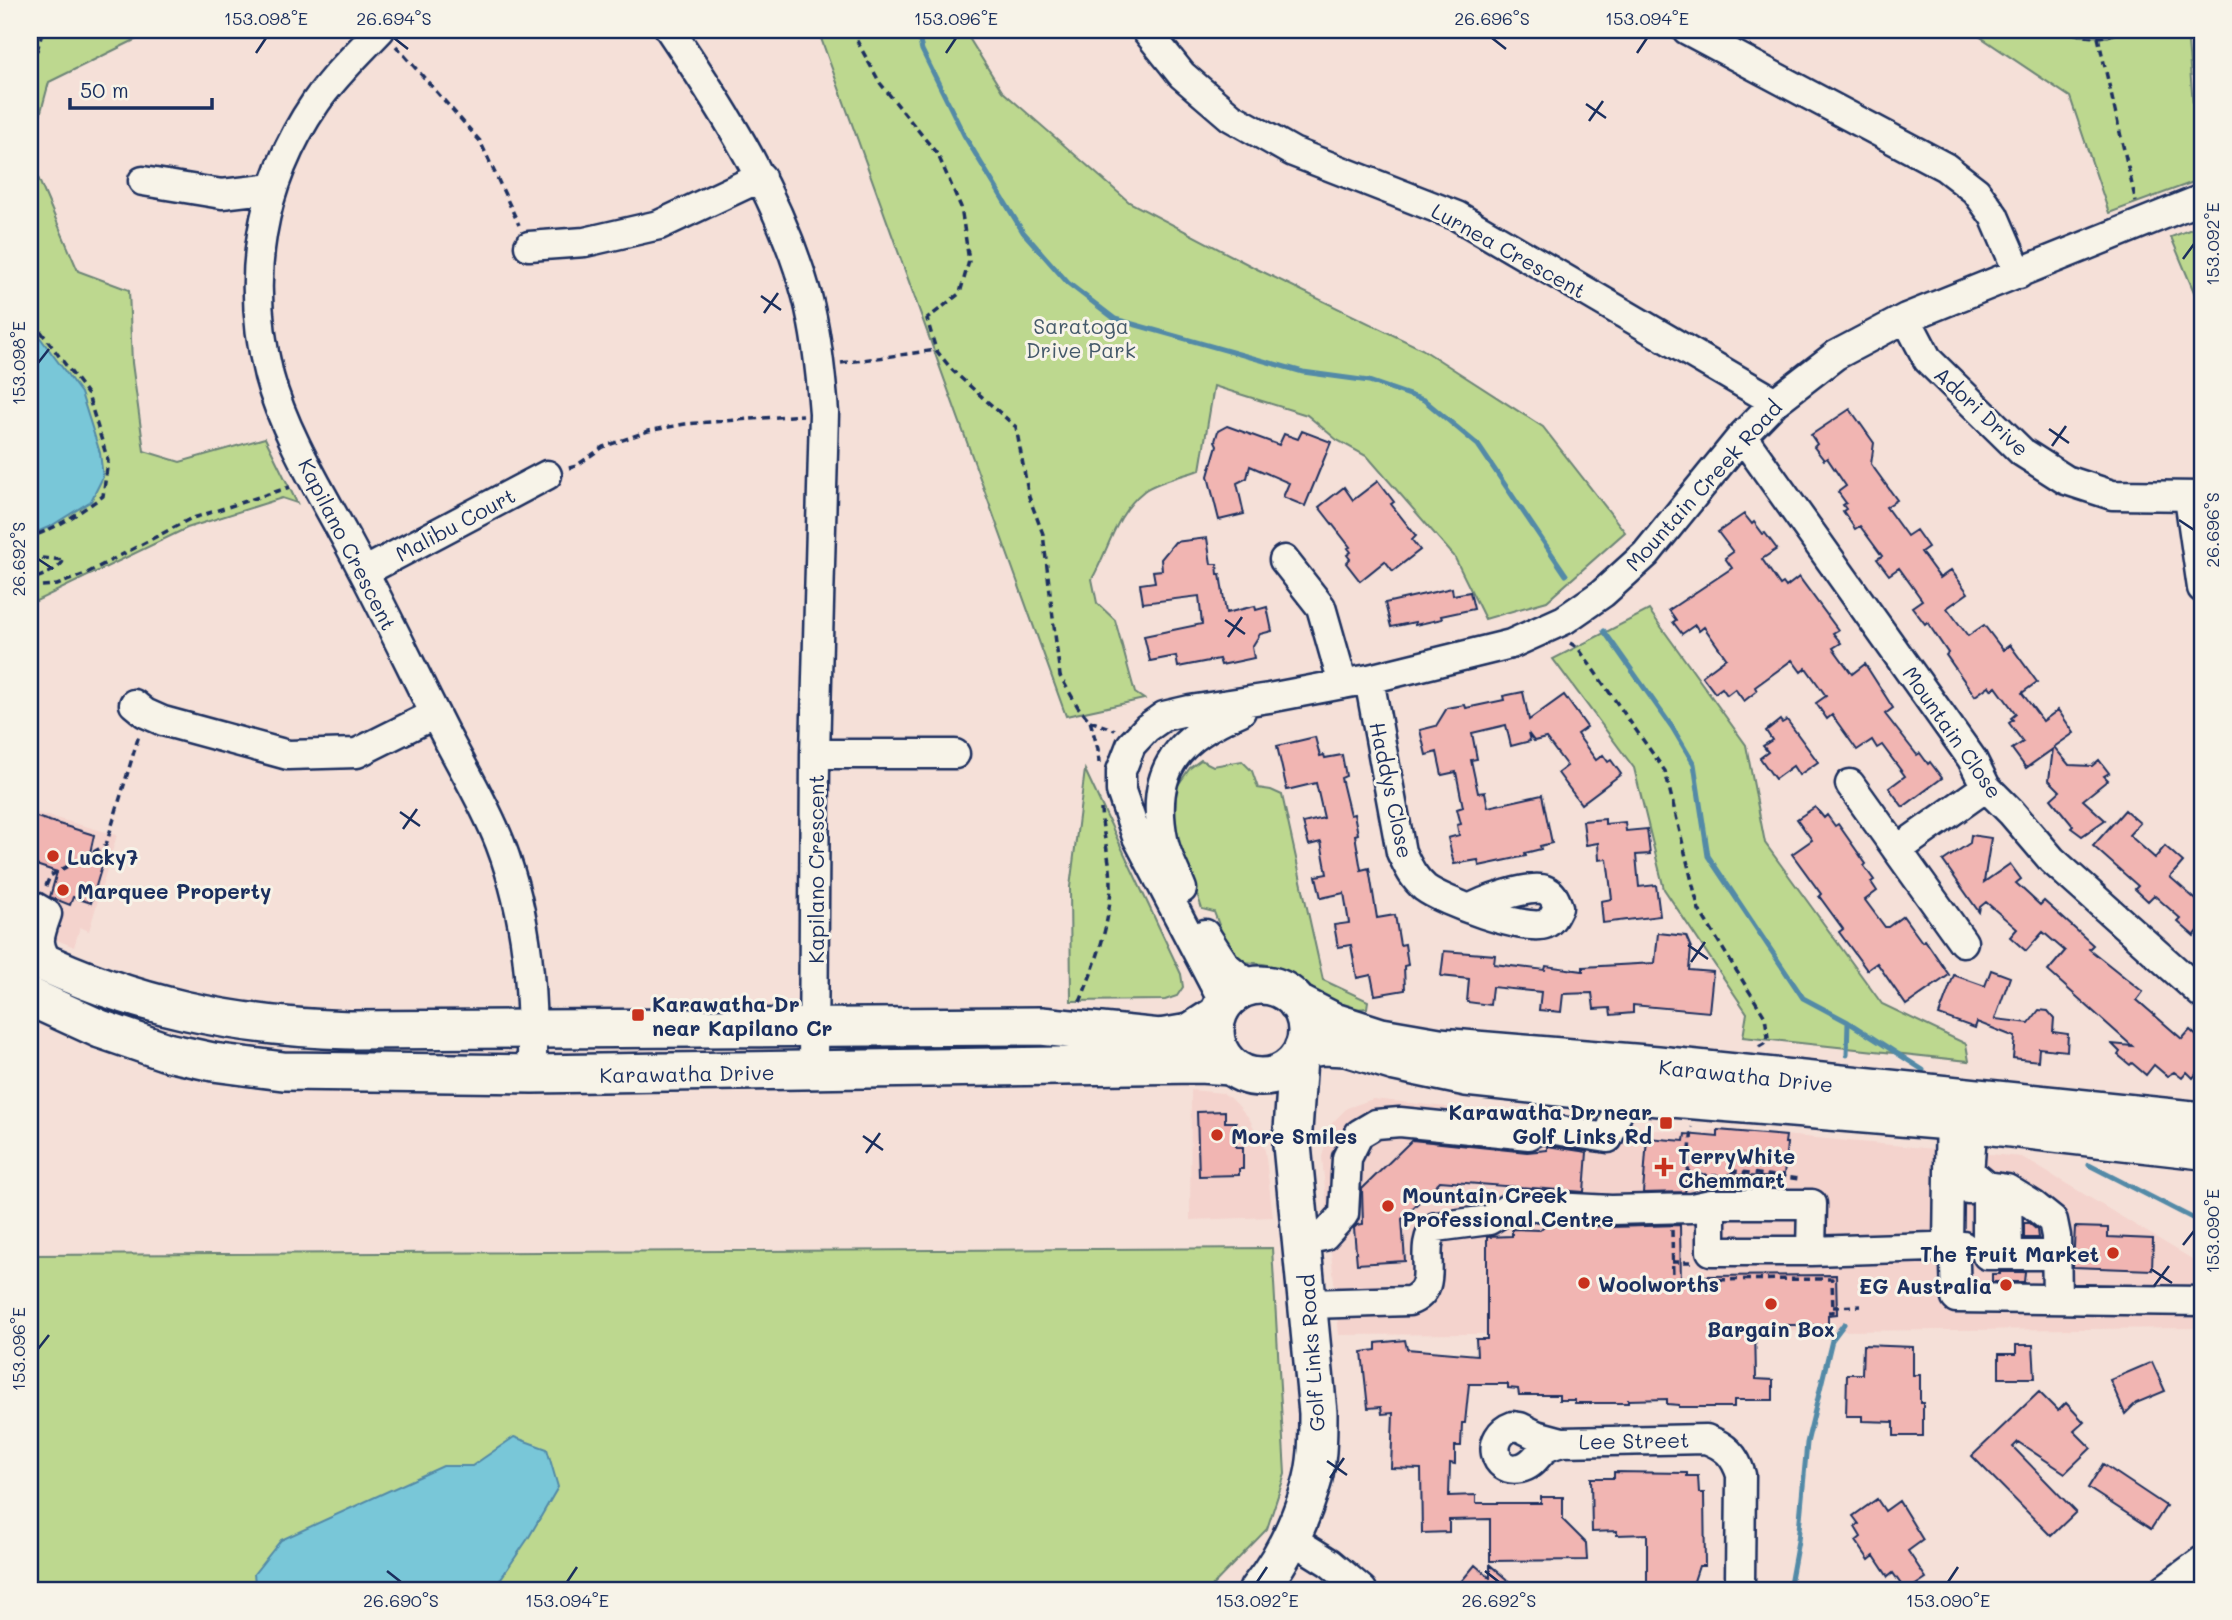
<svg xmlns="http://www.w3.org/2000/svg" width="2232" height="1620" font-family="Mali,sans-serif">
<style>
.built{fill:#f4d3cd}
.green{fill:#bdd88f;stroke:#6c8476;stroke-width:2}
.water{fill:#79c7d8;stroke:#538aa7;stroke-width:2}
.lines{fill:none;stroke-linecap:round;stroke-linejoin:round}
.stream{stroke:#538aa7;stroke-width:5}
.building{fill:#f1b5b2;stroke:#1b2f5e;stroke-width:2}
.minor-casing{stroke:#1b2f5e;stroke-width:33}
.major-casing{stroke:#1b2f5e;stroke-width:42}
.path{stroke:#1b2f5e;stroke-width:3.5;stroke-dasharray:7 5;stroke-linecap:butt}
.minor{stroke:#f7f3e8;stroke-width:28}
.major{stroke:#f7f3e8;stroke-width:37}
.ticks{fill:none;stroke:#1b2f5e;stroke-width:2.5}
.poi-dot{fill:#c8321e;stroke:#f7f3e8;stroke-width:2.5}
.labels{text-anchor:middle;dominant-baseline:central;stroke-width:6;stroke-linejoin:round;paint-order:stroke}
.street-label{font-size:21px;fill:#1b2f5e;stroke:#f7f3e8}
.park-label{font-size:21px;fill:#44596a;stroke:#f7f3e8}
.poi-label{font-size:21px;font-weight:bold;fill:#1b2f5e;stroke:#f7f3e8;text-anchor:start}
.neatline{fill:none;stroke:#1b2f5e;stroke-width:2.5}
.ticks-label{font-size:18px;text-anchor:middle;fill:#1b2f5e}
</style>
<rect width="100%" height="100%" fill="#f5e0d8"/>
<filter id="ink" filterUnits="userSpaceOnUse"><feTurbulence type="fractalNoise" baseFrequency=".0143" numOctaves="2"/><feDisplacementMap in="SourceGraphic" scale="14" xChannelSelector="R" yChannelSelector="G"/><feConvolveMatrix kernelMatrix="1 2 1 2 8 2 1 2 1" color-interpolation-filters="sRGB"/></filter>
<g filter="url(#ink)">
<path class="built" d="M30,811L117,835L89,931L80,927L74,947L52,938L30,924Z
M1191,1090L1223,1093L1235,1102L1249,1118L1265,1150L1273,1217L1190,1220Z
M1373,1099L1697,1134L1718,1129L2022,1157L2202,1265V1328L1339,1335L1322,1157L1330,1125L1347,1108Z"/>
<path class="green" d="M30,30H155L49,82L30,152Z
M818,30H964L1002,91L1129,202L1255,268L1422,349L1543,427L1625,532L1547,601L1485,619L1454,556L1368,457L1337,440L1307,415L1214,386L1200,470C1185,475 1155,482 1144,491C1115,514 1109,549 1092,579L1097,603L1115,620L1135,693L1144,699L1066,716Z
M1970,30H2062L2082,36L2108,37L2123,30H2187L2199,180L2109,213L2070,97Z
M30,159L78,271L129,290L132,363L144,451L180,462L265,438L297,503L282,498L187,528L30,604Z
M2202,225V311L2171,237Z
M1649,610L1746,745L1765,843L1882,1004L1966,1044L1969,1061L1743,1037L1747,1013L1664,889L1634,768L1553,659Z
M1201,760L1213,766L1242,761L1252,771L1258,788L1271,790L1282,795L1323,980L1368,1001L1367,1008C1334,1014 1312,984 1285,971C1272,964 1257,963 1242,962L1226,943L1214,912L1202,909L1193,881L1167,827L1173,792L1190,768Z
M1085,770L1181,974L1183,987L1177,996L1165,1000L1071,1001L1070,887Z
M1272,1248L1285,1474L1267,1529L1208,1590H30V1255Z"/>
<path class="water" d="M30,324L81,393L100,453L103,477L91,501L51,526L30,535Z
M514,1437L547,1449L558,1487L529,1537L493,1590H256L254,1574L281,1540L443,1466H472Z"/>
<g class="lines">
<path class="stream" d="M917,30L922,50L964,135L1023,232L1068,283L1115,319L1303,372L1369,381L1424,400L1478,445L1566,575
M1604,631L1672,727L1694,764L1708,856L1803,998L1848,1022L1923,1070
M1847,1055L1848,1022
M2089,1165L2202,1223
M1789,1590L1798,1541L1807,1443L1832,1340L1844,1324"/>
</g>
<path class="building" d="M1850,409L1874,443L1871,464L1897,500L1886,507L1907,536L1916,530L1928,547L1921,552L1940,578L1951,570L1968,593L1947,608L1968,636L1984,625L2003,650L2010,645L2037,682L2022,693L2043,721L2058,710L2074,733L2054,747L2069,765L2092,766L2099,760L2109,773L2104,776L2108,780L2083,800L2105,820L2082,836L2071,828L2073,826L2051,799L2060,791L2049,780L2053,749L2026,768L2012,749L2023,742L2009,723L2013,720L2011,718L2016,714L1996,687L1992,690L1989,686L1975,696L1946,655L1948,653L1927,622L1925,624L1912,607L1922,600L1899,568L1889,575L1877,559L1882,556L1860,526L1855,529L1843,511L1846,509L1843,505L1846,503L1838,492L1846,486L1827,458L1824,460L1814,447L1817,444L1811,435Z
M1227,426L1279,445L1284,434L1298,439L1302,431L1331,442L1305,506L1283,497L1289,483L1250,466L1247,478L1237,483L1244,514L1219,520L1208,476L1217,445L1215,441L1218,431Z
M1378,481L1394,502L1391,504L1416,536L1412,540L1420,550L1393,571L1385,561L1360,581L1346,563L1350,559L1347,555L1351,552L1348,548L1350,547L1319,507L1344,487L1353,500Z
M1744,514L1752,524L1754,522L1763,534L1765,533L1777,549L1762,559L1780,585L1783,583L1786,587L1799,577L1838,630L1833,633L1841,643L1833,648L1852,674L1865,664L1893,708L1885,714L1917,755L1920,753L1928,764L1930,762L1942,778L1903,807L1889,788L1905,776L1882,745L1877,748L1872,740L1857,750L1832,715L1827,719L1816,703L1826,696L1806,668L1801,672L1792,660L1755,687L1757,691L1744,701L1735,689L1727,695L1722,688L1715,693L1702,676L1726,658L1704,627L1699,631L1695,625L1682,634L1673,622L1676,620L1669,610L1732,568L1725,558L1733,552L1718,532Z
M1207,538L1211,564H1217L1218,574H1220L1226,613L1255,606L1256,610L1267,607L1272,631L1260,634L1252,647L1254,658L1221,665L1219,659L1178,667L1176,656L1150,661L1144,636L1202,624L1199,596L1143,603L1140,584L1155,582L1153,571L1162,570L1161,559L1175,542Z
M1452,588L1453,595L1470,592L1474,609L1441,616L1442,619L1415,625V622L1391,627L1385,603Z
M1523,692L1529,720L1564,695L1587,727L1577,734L1596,760L1603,755L1608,762L1611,760L1621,774L1581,804L1558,773L1567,766L1546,738L1534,741L1528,733L1530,741L1511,746L1506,725L1472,733L1477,759L1471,760L1478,793L1485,792L1488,807L1542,795L1552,843L1540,846L1541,849L1525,853L1526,856L1479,866L1478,860L1454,864L1448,838L1459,835L1457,825L1461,824L1457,809L1463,807L1456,772L1442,775L1437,752L1426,755L1420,730L1436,726L1447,708L1465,705L1466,708L1504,700L1503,696Z
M1780,720L1782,723L1787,720L1818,762L1799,775L1793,766L1775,779L1760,758L1768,752L1763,746L1772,740L1766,731Z
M1315,737L1320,756L1324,755L1325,758L1342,755L1346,776L1341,778L1350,815L1354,814L1358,834L1355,835L1361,870L1369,868L1377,918L1395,915L1400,945L1405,944L1408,965L1404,966L1405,990L1375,995L1371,975L1357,978L1351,945L1338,947L1334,925L1349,923L1344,893L1321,898L1316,876L1327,874L1321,842L1309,845L1303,823L1324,818L1316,783L1287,790L1277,746Z
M1815,807L1824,818L1827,815L1835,826L1838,824L1866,864L1864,866L1874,880L1871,882L1877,891L1865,900L1885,927H1888L1903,916L1922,942L1925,940L1949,975L1906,1005L1877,963L1867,970L1839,932L1843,929L1819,896L1821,894L1792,854L1812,840L1797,819Z
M2125,810L2140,823L2129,835L2155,858L2165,846L2183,862L2170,877L2202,905V926L2194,936L2178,922L2181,919L2154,895L2148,901L2135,889L2138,886L2093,846Z
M30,815L94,835L90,853L104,859L91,903L73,897L70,905L50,897L57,872L30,863Z
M1605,819V824L1625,822L1626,831L1647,829L1650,854L1636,855L1639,887L1656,885L1660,916L1603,923L1601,901L1612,899L1607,859L1599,860L1598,843L1586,845L1583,821Z
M1971,835L1991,838L1984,882L2010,864L2021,879L2016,883L2040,905L2044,901L2093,945L2089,949L2143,992L2137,1000L2182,1039L2190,1030L2202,1041V1067L2193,1078L2187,1072L2182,1078L2174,1072L2167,1076L2154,1065L2146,1075L2132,1063L2130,1065L2118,1055L2120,1052L2112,1044L2132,1046L2048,971L2065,951L2043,932L2026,951L2010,937L2017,929L1986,902L1980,907L1979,912L1943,861L1970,843Z
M1658,933L1686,936L1691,948L1689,970L1713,972L1709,1012L1633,1005V1013L1611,1015L1610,1008L1594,1009L1592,993L1563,994L1561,1012L1539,1010L1541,992L1492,987L1490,1005L1467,1002L1469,979L1441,976L1444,951L1495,955L1494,964L1545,970L1546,966L1583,971V967L1655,963Z
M1991,970L2010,977L1995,1019L2029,1023L2039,1010L2048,1011L2054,1018L2053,1032L2068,1034L2067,1051L2039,1048L2038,1061L2013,1058L2015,1037L1977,1022L1975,1028L1939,1015L1954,975L1985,986Z
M1225,1111V1122H1236V1147H1243V1169H1239V1175L1199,1176L1197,1112Z
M1718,1130L1786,1136L1785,1143H1787L1784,1175L1782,1174V1179L1729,1174L1727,1181L1689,1178L1685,1192L1643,1193L1647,1138L1684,1141L1685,1134L1718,1137Z
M1412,1140L1527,1152L1547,1150V1146L1587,1152L1584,1192L1440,1181L1402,1219L1405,1261L1357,1264L1354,1228L1357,1225L1363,1224L1362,1189Z
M1547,1223L1611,1227L1680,1225L1681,1285L1705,1276L1836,1275L1837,1314L1828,1315V1325H1755L1756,1379L1773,1380V1400H1734V1407H1679V1405L1667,1404V1399L1628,1400V1403H1575V1400H1559V1395H1519L1518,1389L1508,1388V1384H1469L1465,1423H1462L1461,1446H1455V1464L1450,1463L1449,1496L1476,1495V1503H1541V1497H1563V1520L1586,1543L1587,1560L1490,1561V1519L1449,1520V1532L1422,1533L1421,1469L1391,1468L1393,1413L1382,1414L1381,1407L1368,1408L1362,1352L1376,1350V1343L1405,1340L1407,1349L1477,1355L1476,1339H1487V1237L1512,1236V1229L1540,1230Z
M2024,1223H2029L2037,1230L2038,1238H2024Z
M2075,1227L2108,1228V1237L2153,1239L2152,1270L2073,1267Z
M2000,1272H2025L2024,1282H1992V1274H2000Z
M1863,1345L1913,1347V1375H1920V1403H1923V1436H1894V1422L1862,1421V1416H1846L1847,1374H1862Z
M2016,1345H2033L2035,1378H1999V1354H2016Z
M2152,1362L2165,1391L2136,1403L2125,1414L2110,1380Z
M2039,1392L2058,1411L2066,1403L2084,1422L2074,1431L2091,1448L2065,1473L2018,1442L2013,1447L2076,1512L2051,1536L1972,1456Z
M2103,1464L2166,1506L2151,1529L2088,1488Z
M1614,1472L1687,1473V1476H1698L1699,1493H1704L1705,1566H1699L1691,1590H1647V1534L1617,1535V1531L1592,1532L1591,1478H1614Z
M1877,1499L1885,1511L1899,1501L1923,1540L1908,1551L1926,1578L1908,1590H1905L1893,1573L1888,1577L1874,1556L1869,1560L1856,1541L1861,1537L1855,1527L1859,1524L1853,1516Z
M1475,1565L1490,1578V1565L1519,1590H1454Z"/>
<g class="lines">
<g class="minor-casing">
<path id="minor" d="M380,30C358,53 334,76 316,102C259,185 245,279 269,376C284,433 322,494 350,546C383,607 412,669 443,730C462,767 485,804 500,843C529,919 533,993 532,1074
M670,30C726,113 780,198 807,296C817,334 821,374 824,413L815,754L813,1071
M1146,30L1182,75L1231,117L1293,152L1457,216L1775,402
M1687,30L1945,167L1976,191L1994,216L2019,274
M143,181L222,194L273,188
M529,246L585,242L659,225L761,177
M1906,318L1928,360L2022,452L2066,480L2112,495L2202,496
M1742,436L1972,759L1986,787L2011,812L2052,860L2202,994
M2189,498L2202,588
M1284,560L1321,607L1343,684
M364,572L547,475
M1369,679L1401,852C1408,866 1413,878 1425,888C1442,901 1525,932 1545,924C1552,921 1555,913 1558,907C1555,899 1553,893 1545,890C1531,884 1483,901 1470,909
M134,704L145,713L163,721L288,755L357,753L435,714
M815,754H955
M1850,784L1963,942
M1897,850L1986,787
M1182,889C1176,873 1166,856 1163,839C1149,768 1180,737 1241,711
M30,904L47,914C38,939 36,943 50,966
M1205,934L1226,966L1251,986
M1224,1003L1137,837L1121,791V771L1131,745L1147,728L1164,716L1190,710L1269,698L1369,679L1511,644L1564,620L1603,593L1646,554L1742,436L1775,402L1836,355L1906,318L2202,199
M1950,1101L1948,1247L1955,1265L1956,1298L2202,1301
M1970,1172L1987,1186L2007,1189L2033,1205L2053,1221L2056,1236L2057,1299
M1987,1186V1255H2057
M1968,1189L1974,1104
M2007,1189L2008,1255
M1302,1240L1324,1236L1344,1214L1347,1158L1359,1134L1376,1124L1400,1122L1529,1135L1541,1128L1608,1138L1624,1094
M1811,1251L1812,1204H1711V1251H1811L1963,1246
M1309,1304L1409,1301C1444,1288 1415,1249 1436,1227L1489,1220L1514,1205L1611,1210L1692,1208L1711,1204
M1513,1426L1520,1427L1536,1435L1562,1442C1555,1444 1547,1446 1542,1451C1535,1458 1531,1466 1520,1468C1493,1474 1485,1436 1513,1426Z
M1562,1442L1706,1439C1725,1446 1735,1455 1741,1475L1740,1582L1737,1590
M1290,1538L1330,1563L1362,1590
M2163,1590L2202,1561"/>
</g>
<g class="major-casing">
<path id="major" d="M30,956C133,1006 236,1027 350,1030L1041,1026L1160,1038L1189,1033L1217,1015
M1215 1031a46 46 0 1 1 92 0a46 46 0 1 1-92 0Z
M30,997L100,1029L167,1052L213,1062L283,1071L532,1074L1199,1064L1231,1066
M1297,1003L1334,1022L1381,1037L1439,1047L1658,1065L2202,1121
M1303,1049L1323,1046L1346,1047L1395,1062L1466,1077L1624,1094L1949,1121L2202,1150
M1258,1590C1281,1562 1299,1524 1310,1489C1318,1465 1318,1438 1318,1413L1292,1145L1298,1058"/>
</g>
<path class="path" d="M851,30L880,83L938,155L961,207L969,261L960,293L927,319L936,350L953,371L1016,427L1029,497L1043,534L1060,676L1078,707L1090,721L1098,749L1099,763
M2062,30C2086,37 2100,41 2123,30
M2098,37L2136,202
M396,46L480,141L519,225
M30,74L43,30
M30,310L36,325L88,395L108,461L103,496C79,513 57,528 30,537
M841,363L936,350
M569,468L576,466L603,447L648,431L685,424L803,415
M30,557L64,560C58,571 41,576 30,580
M30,587L57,585L85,574L190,519L290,487
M1570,643L1578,648L1665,771L1699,910L1765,1017L1768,1037L1764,1044L1757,1048
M1090,721L1115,730
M46,886L50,876L106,845L139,735
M1080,1002C1095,965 1110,926 1111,885C1111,860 1102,834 1101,809
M1688,1174L1732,1177L1733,1171L1800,1179
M1685,1187L1688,1174L1692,1127
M1672,1230L1673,1280L1832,1279L1833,1312H1828
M1672,1262H1692
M1833,1307L1861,1306"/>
<use href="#minor" class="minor"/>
<use href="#major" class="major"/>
</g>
</g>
<path class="ticks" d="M394,38L408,49M1492,38L1506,49M256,53L266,38M946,53L956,38M1637,53L1647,38M1586,104L1606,118M1589,121L1603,101M2183,259L2194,244M761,296L781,310M764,313L778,293M38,363L49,349M2049,429L2069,443M2052,446L2066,426M2179,520L2194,530M38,559L53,569M1225,620L1245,634M1228,637L1242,617M400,812L420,826M403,829L417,809M1688,945L1708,959M1691,962L1705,942M863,1136L883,1150M866,1153L880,1133M2183,1245L2194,1231M2151,1269L2172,1283M2154,1286L2169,1266M38,1349L49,1335M1327,1461L1347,1475M1330,1478L1344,1458M387,1571L401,1582M1485,1571L1499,1582M567,1582L577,1567M1257,1582L1267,1567M1948,1582L1958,1567"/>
<g class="poi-dot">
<circle cx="53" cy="856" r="7"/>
<circle cx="63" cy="890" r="7"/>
<rect x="631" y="1008" width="14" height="14" rx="3.5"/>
<rect x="1659" y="1116" width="14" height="14" rx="3.5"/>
<circle cx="1217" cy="1135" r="7"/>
<path d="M1660.5 1156.5h7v7h7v7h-7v7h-7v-7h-7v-7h7z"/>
<circle cx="1388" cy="1206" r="7"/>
<circle cx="2113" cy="1253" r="7"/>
<circle cx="1584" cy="1283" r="7"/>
<circle cx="2006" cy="1285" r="7"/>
<circle cx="1771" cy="1304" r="7"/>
</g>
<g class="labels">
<g class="street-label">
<text transform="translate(1509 250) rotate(29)">Lurnea Crescent</text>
<text transform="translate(1982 411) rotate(43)">Adori Drive</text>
<text transform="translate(1703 485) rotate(-48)">Mountain Creek Road</text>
<text transform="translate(455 524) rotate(-28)">Malibu Court</text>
<text transform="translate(348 544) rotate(63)">Kapilano Crescent</text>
<text transform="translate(1953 732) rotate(55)">Mountain Close</text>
<text transform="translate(1392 790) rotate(78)">Haddys Close</text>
<text transform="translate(815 869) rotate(-90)">Kapilano Crescent</text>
<text transform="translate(687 1073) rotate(-1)">Karawatha Drive</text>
<text transform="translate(1746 1075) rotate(6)">Karawatha Drive</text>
<text transform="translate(1311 1353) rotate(-94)">Golf Links Road</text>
<text transform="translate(1634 1440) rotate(-1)">Lee Street</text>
</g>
<g class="park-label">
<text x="1081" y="325">Saratoga<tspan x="1081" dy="24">Drive Park</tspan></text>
</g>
<g class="poi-label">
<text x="67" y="856">Lucky7</text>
<text x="77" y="890">Marquee Property</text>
<text x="652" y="1003">Karawatha Dr<tspan x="652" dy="24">near Kapilano Cr</tspan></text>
<text x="1652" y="1111" text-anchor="end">Karawatha Dr near<tspan x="1652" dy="24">Golf Links Rd</tspan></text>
<text x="1231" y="1135">More Smiles</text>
<text x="1678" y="1155">TerryWhite<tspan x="1678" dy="24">Chemmart</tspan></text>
<text x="1402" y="1194">Mountain Creek<tspan x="1402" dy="24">Professional Centre</tspan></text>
<text x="2099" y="1253" text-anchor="end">The Fruit Market</text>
<text x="1598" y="1283">Woolworths</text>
<text x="1992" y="1285" text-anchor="end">EG Australia</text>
<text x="1771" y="1328" text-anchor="middle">Bargain Box</text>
</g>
</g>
<rect width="2232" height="1620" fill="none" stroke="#f7f3e8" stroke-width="77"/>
<path d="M70 98v10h142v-10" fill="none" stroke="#1b2f5e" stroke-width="3.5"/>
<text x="80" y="98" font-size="21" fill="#1b2f5e" stroke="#f7f3e8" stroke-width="5" paint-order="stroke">50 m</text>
<rect x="38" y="38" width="2156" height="1544" class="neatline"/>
<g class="ticks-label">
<text x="266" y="25">153.098°E</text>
<text x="394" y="25">26.694°S</text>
<text x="956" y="25">153.096°E</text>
<text x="1492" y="25">26.696°S</text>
<text x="1647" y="25">153.094°E</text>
<text transform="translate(2213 244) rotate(-90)" y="6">153.092°E</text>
<text transform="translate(19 363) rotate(-90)" y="6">153.098°E</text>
<text transform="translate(2213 530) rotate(-90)" y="6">26.696°S</text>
<text transform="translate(19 559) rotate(-90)" y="6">26.692°S</text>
<text transform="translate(2213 1231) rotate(-90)" y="6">153.090°E</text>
<text transform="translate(19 1349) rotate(-90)" y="6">153.096°E</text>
<text x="401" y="1607">26.690°S</text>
<text x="567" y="1607">153.094°E</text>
<text x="1257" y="1607">153.092°E</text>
<text x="1499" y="1607">26.692°S</text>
<text x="1948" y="1607">153.090°E</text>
</g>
</svg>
